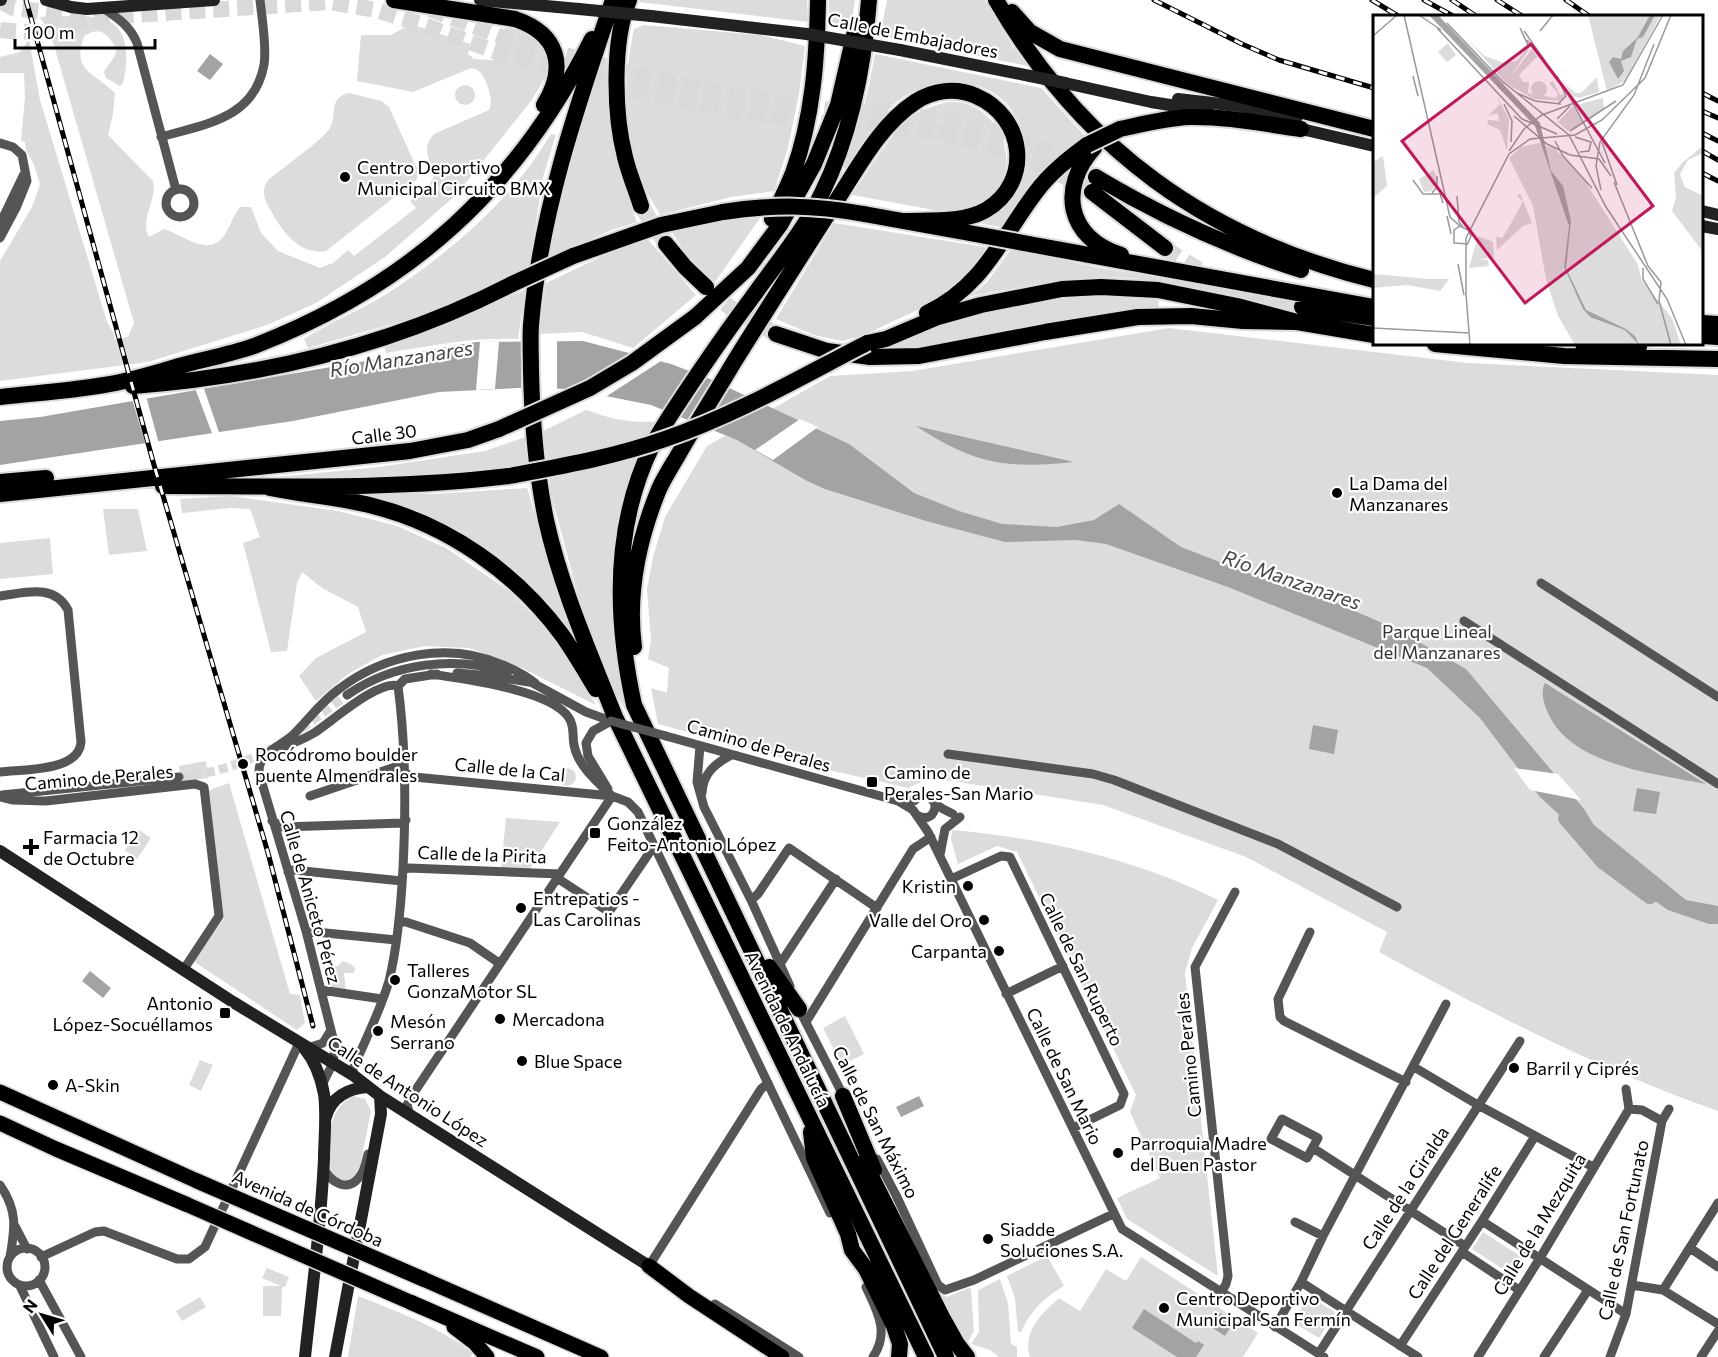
<svg xmlns="http://www.w3.org/2000/svg" width="1718" height="1357" font-family="Commissioner,sans-serif">
<style>
.green{fill:#dcdcdc}
.water{fill:#a3a3a3}
.pier{fill:#fff}
.lines{fill:none;stroke-linecap:round;stroke-linejoin:round}
.river{stroke:#a3a3a3;stroke-width:16}
.street-tunnel{stroke:#d9d9d9;stroke-width:9;stroke-dasharray:9 4.5;stroke-linecap:butt}
.highway-tunnel{stroke:#d9d9d9;stroke-width:16;stroke-dasharray:16 8;stroke-linecap:butt}
.primary-casing{stroke:#dbdbdb;stroke-width:18}
.highway-casing{stroke:#dbdbdb;stroke-width:20}
.street{stroke:#555;stroke-width:9}
.secondary{stroke:#222;stroke-width:12}
.primary{stroke:#000;stroke-width:15}
.highway{stroke:#000;stroke-width:16}
.rail-casing{stroke:#000;stroke-width:5}
.rail{stroke:#fff;stroke-width:3;stroke-dasharray:9;stroke-linecap:butt}
.primary-bridge-casing{stroke:#dbdbdb;stroke-width:18;stroke-linecap:butt}
.highway-bridge-casing{stroke:#dbdbdb;stroke-width:20;stroke-linecap:butt}
.street-bridge{stroke:#555;stroke-width:9}
.secondary-bridge{stroke:#222;stroke-width:12}
.primary-bridge{stroke:#000;stroke-width:15}
.highway-bridge{stroke:#000;stroke-width:16}
.poi-dot{fill:#000;stroke:#fff;stroke-width:2}
.labels{text-anchor:middle;dominant-baseline:central;stroke-width:4.5;stroke-linejoin:round;paint-order:stroke}
.street-label{font-size:18px;fill:#000;stroke:#fff}
.poi-label{font-size:18px;fill:#000;stroke:#fff;text-anchor:start}
.park-label{font-size:18px;fill:#333;stroke:#fff}
.water-label{font-size:20px;font-style:italic;fill:#444;stroke:#fff}
.inset-road{fill:none;stroke:#999;stroke-width:1.5}
.view{fill:#c2185b;fill-opacity:0.15;stroke:#c2185b;stroke-width:3}
.inset-edge{fill:none;stroke:#000;stroke-width:3}
</style>
<rect width="100%" height="100%" fill="#fff"/>
<path class="green" d="M640,0H807L808,22L639,2Z
M829,0H855L850,30L829,27Z
M887,0H985L1013,47L1028,66L880,36Z
M61,16C75,17 90,15 103,19C131,26 128,63 123,83L120,86L106,78L104,72C107,66 116,57 116,51C116,47 114,45 112,42C104,30 97,28 84,36C72,72 92,71 115,93L113,114L108,135L153,181C158,199 139,219 149,237L164,229C182,234 208,258 224,236C230,227 233,216 240,207H251L261,233L278,251L320,268L333,263L348,250L354,256L416,208L410,201L430,184L435,174C429,159 421,148 434,134L489,110C494,101 487,80 480,72C477,69 474,69 471,68L413,92L357,81L361,35H391L411,24L470,44L468,54L474,59L494,60L506,25L520,27L541,42L547,54L548,73L531,101L456,195L385,257L316,303L267,325L148,362L0,381V261L32,207L40,184L34,165L26,150L25,142L21,141L25,97L24,73H0V57L20,52L29,39L40,100L107,322L114,334L115,340L128,337L134,323L51,35L40,17Z
M644,25L761,35L805,46L799,94L788,148L774,191L731,197L660,215C654,203 645,191 640,178C622,134 624,75 634,29Z
M875,54L1041,88L1086,137L1029,188L1001,227L982,224C991,217 1002,210 1010,201C1014,197 1016,190 1019,185C1027,170 1028,157 1025,141C1013,79 944,66 899,100C876,118 861,146 847,170L843,167C859,130 868,94 875,54Z
M603,60L607,61C606,122 615,165 637,222L612,230L546,258L566,175Z
M455 95a10 10 0 1 1 20 0a10 10 0 1 1-20 0Z
M349,93L381,101L389,107L419,173L416,180L326,251C300,255 283,233 271,211C265,200 260,192 268,180C285,166 313,147 328,131C339,118 326,98 349,93Z
M948,102C954,102 962,102 967,104C1005,117 1021,170 990,198C981,206 968,211 956,214L852,195C870,169 888,136 913,116C924,108 936,105 948,102Z
M551,134L556,135L543,177L529,266L492,286L416,317L308,348L304,339C330,322 359,311 385,295C434,264 490,218 525,172C535,160 543,146 551,134Z
M760,218L715,282L688,257L670,229L730,220Z
M834,223L991,248L961,281L926,306L864,335L842,341L814,335L776,319Z
M645,236L696,295L633,348L582,332L539,334L546,283Z
M1011,249L1095,267L1299,301L1298,312C1244,304 1193,285 1140,279C1083,273 1027,286 971,296L987,282Z
M525,290L518,339C473,337 430,346 386,353L384,345L441,326Z
M1087,295L1144,296L1159,301L1158,310L1120,312L1064,320L924,348H884L977,311L1024,303Z
M1169,328L1468,363L1718,375V1111C1600,1070 1488,1012 1379,952L1387,932L1246,857L1103,805L926,777L919,783L908,788L820,768L658,724L651,688L667,693L669,668L648,659L651,640L647,589L653,557L665,517L707,446L830,376L912,371Z
M586,410C612,419 632,424 660,421L636,467L617,636L625,709L614,690L583,614L551,494L543,431Z
M525,437L529,464C447,483 360,478 276,480L268,478L379,467L485,451Z
M527,488L563,610L575,641C545,602 512,564 470,538C437,518 400,506 364,494H435Z
M230,496L338,511L397,526L446,548L509,591L554,637L596,705L524,669L469,648L425,646L382,655L348,674L316,701L299,676L316,658L366,632L358,607L322,588L302,572L297,583L287,651L271,652L243,543L260,537L250,509L231,508L182,513L180,499Z
M103,509H138L147,551L109,555Z
M50,538L53,574L0,579V543Z
M206,761L208,778L181,782L179,766Z
M558 777a9 9 0 1 1 18 0a9 9 0 1 1-18 0Z
M229,783L290,994L300,995L305,1023L297,1030L193,961L224,918L207,791Z
M506,818L560,822L529,870L501,868Z
M139,830L151,838L137,859L125,850Z
M952,830C1043,838 1136,859 1218,900L1192,948L1185,973L1218,1276L1127,1219L1117,1198L1160,1178L1130,1112L1136,1095L1017,852L997,846L958,864L951,839Z
M342,961L351,964L355,968L354,973H344L346,990L327,987L323,967L338,966Z
M845,1016L864,1054L842,1065L823,1028Z
M200,1060L213,1065L201,1091L189,1085Z
M353,1096L365,1099L371,1111L360,1166L352,1179L342,1182L332,1175L330,1169C331,1140 324,1113 353,1096Z
M1483,1232L1523,1258L1512,1275L1472,1249Z
M1047,1256L1064,1286C1044,1298 1031,1310 1021,1332H1018L1015,1298L1007,1276Z
M1141,1257L1258,1333L1243,1357H1030C1022,1332 1042,1313 1059,1298L1080,1311L1106,1269L1126,1281Z
M267,1268L289,1277L285,1287H282L281,1316H263V1286H281L262,1278Z
M1000,1279L1008,1303L1011,1344L1017,1347V1357H999L990,1350L971,1344L979,1332L978,1290Z
M968,1288L971,1289L974,1331L968,1342L963,1336L958,1338L936,1292L947,1297Z
M358,1296C399,1312 438,1327 474,1353L470,1357H348Z
M1309,1296L1335,1312L1319,1338L1293,1322Z
M200,1297L206,1307L182,1321L176,1311Z"/>
<path class="water" d="M210,54L223,64L210,80L197,71Z
M583,341L671,364L710,379L849,444L914,493L959,511L1002,524L1057,527L1094,520L1119,504L1181,547L1264,579L1325,598L1396,629L1466,669L1584,809L1594,825L1686,900L1718,906V924H1709L1668,910L1642,892L1539,796L1480,718L1427,668L1228,587L1106,544L1076,540L1005,542L926,521L825,489L807,481L737,440L651,405L571,389L518,388L439,392L293,421L0,465V421L40,417L476,342Z
M916,426L1074,462C1005,469 974,464 916,426Z
M1545,683L1706,784C1657,774 1571,766 1548,713C1544,704 1540,692 1545,683Z
M1313,725L1338,730L1334,754L1309,749Z
M1637,788L1660,792L1656,814L1633,811Z
M90,971L111,988L103,998L82,981Z
M919,1096L924,1106L901,1117L896,1107Z
M1144,1309L1196,1343L1198,1341L1204,1345L1196,1357H1177L1132,1328Z
M1220,1313L1234,1322L1225,1336L1211,1327Z"/>
<path class="pier" d="M521,338H557V391H521Z
M480,342H499L495,389L476,390Z
M635,351L664,359L604,398L565,391Z
M203,386L220,435L213,436L195,388Z
M146,396L159,444L146,446L132,399Z
M800,419L818,427L773,460L755,450Z
M1514,768L1558,774L1581,800L1530,790Z"/>
<g class="lines">
<path class="river" d="M1566,818L1603,861L1650,896"/>
<path class="street-tunnel" d="M301,729L347,695
M179,777C214,773 241,765 272,748"/>
<path class="highway-tunnel" d="M0,1L13,8L90,18L329,2L376,10L421,24L502,54L636,91L744,112L819,123L899,128L943,133L994,147L1042,164L1092,192
M430,9L510,40L646,77L743,97L824,109L946,119L1001,133L1048,151L1096,177
M0,30C33,34 56,32 87,19
M641,206L666,244
M1165,248C1207,278 1253,296 1302,307
M707,288L732,309L776,334"/>
<g class="primary-casing">
<path id="primary" d="M0,1092L197,1181
M0,1123L56,1149L188,1205
M649,1266L689,1296L782,1357
M423,1279L601,1357
M410,1302L537,1357
M454,1327L475,1343L487,1357"/>
</g>
<g class="highway-casing">
<path id="highway" d="M394,0L515,19C559,34 567,67 544,105
M613,0C577,106 540,213 531,325C530,340 531,356 531,371C532,421 536,471 546,520C561,588 590,653 615,717L926,1357
M629,0C612,41 614,114 625,157C629,174 636,190 641,206
M869,0C864,65 851,134 822,193C804,231 775,265 751,299C727,331 705,363 683,396C672,413 661,429 652,446C612,528 615,619 634,705L946,1357
M996,0C1082,149 1208,239 1374,280
M1012,12L1030,32L1060,49L1374,129
M1120,129C1143,124 1166,118 1189,117C1226,116 1264,124 1301,129
M1094,148C1058,188 1067,238 1121,255
M1096,177C1161,216 1229,247 1301,270
M1092,192L1165,248
M864,214L986,236
M772,219C779,204 787,188 793,173C813,117 817,59 818,0
M666,244L685,267L706,287
M1029,244L1374,307
M573,256L661,225L723,212
M1302,307L1374,318
M927,313C983,287 1001,238 1036,192C1050,173 1068,159 1087,145
M695,317L748,268L780,225L814,164L838,105L856,27
M1702,323L1718,324
M776,334L827,351L870,357L919,356L1045,332L1138,317L1191,316L1243,321L1297,322
M1702,336L1718,337
M867,343L886,339L938,317L981,305L1062,289L1101,287L1158,290L1237,306L1297,322L1374,335
M1435,344L1564,356L1718,359
M1583,344L1639,347
M133,386C265,376 394,345 512,284
M0,397C35,393 70,391 104,385C131,381 157,372 183,365C206,359 231,354 254,346C410,286 517,188 592,39
M0,482L46,478
M163,486C278,486 394,490 509,476
M270,488C304,495 339,497 373,506C449,525 516,573 562,635C574,652 585,671 596,689
M0,494L410,451L468,440L499,429
M634,647C627,594 639,538 659,489C664,478 671,467 677,457C695,425 715,394 734,362C767,309 801,256 835,203C858,168 879,126 915,102C933,90 956,87 976,96C1025,117 1033,182 986,210C963,223 930,220 905,221
M769,967L799,1009
M843,1096L874,1170
M811,1132L814,1158L848,1234L852,1250L866,1269L894,1326L900,1344L899,1357
M864,1162L943,1319L957,1344L967,1357"/>
</g>
<path class="street" d="M103,8C118,18 130,26 137,43L176,190
M161,137C205,124 254,119 264,65C267,47 262,19 260,0
M0,143L13,147L22,155L27,181L16,208L0,238
M166 203a14 14 0 1 1 28 0a14 14 0 1 1-28 0Z
M0,224L24,174
M1541,583L1718,697
M0,596C25,593 54,583 68,610L81,742C79,772 23,769 0,772
M1464,621L1718,784
M457,673L491,676L535,683
M431,674C463,679 552,690 569,718C575,727 572,735 574,745C578,766 597,782 612,796
M529,681L586,712L611,721
M398,686L405,679L437,674
M347,695C395,662 454,656 508,672
M666,736L898,801H914L922,795C931,796 930,798 935,803C939,808 948,811 953,814
M700,746L697,782L704,807L751,900L790,986
M283,747C294,743 304,739 314,733C330,723 379,679 398,686
M948,754L1093,774L1114,780L1278,844L1397,907
M405,773L414,777L612,796L628,802L638,812L830,1213
M608,789L588,756L586,743L593,731L611,721
M702,793C703,773 715,764 731,755
M2,795L179,777
M310,796L404,764
M0,797L13,800L46,801L195,784L204,787L219,916L184,969
M898,801L913,810L928,832L1122,1229L1324,1357
M917,815C927,821 935,816 935,805
M272,821L283,827L403,823L406,820
M940,855L945,829L960,817
M403,870L409,868L560,874
M288,872L293,870L402,881
M557,878L609,912L654,846
M951,879L1001,856L1010,857L1124,1094L1120,1105L1073,1128
M751,900L758,894L789,848L877,908
M399,922H406L470,943L499,963
M306,931L396,940
M1310,932L1278,999L1280,1017L1284,1021L1406,1082
M780,964L836,879
M321,990L382,999
M1006,994L1063,966
M798,1007L845,1099
M806,1022L913,849L931,837
M308,1048L323,1043L331,1030
M1414,1067L1478,1105L1593,1167
M353,1075V1069C365,1040 380,1012 389,981C398,944 401,906 403,868C406,808 406,746 398,686
M322,1085L333,1063L335,1046L306,931L259,773C258,751 281,747 294,734C309,719 321,702 339,689C385,654 449,641 503,665C515,670 525,675 535,683
M1626,1089L1629,1109L1642,1110L1662,1121
M410,1115L407,1105L411,1097L612,796
M1282,1119L1318,1138L1307,1158L1271,1139Z
M1313,1148L1465,1246
M877,1159L896,1195L938,1285L945,1290L974,1280L1113,1214
M323,1167C330,1182 348,1194 360,1176C365,1170 366,1161 368,1154
M0,1185C18,1211 15,1228 10,1257
M1482,1221L1626,1314
M1295,1222L1323,1236
M15,1226L27,1249
M1690,1248L1718,1267
M7 1267a19 19 0 1 1 38 0a19 19 0 1 1-38 0Z
M1462,1252L1519,1290
M41,1257L95,1232L104,1231L177,1259H189L205,1247L299,1043
M654,1269L649,1266L761,1089L768,1083
M39,1280L81,1357
M1301,1282L1418,1357
M1632,1285L1663,1290L1718,1324
M20,1286L54,1357
M866,1287C877,1311 890,1332 873,1357
M1663,1290L1718,1203
M1221,1293L1226,1284L1228,1276L1195,967L1235,892
M715,1304L799,1357
M1275,1327L1301,1282L1323,1236L1446,1004
M1400,1346L1482,1221L1535,1136
M1319,1353L1520,1041
M1478,1357L1540,1258L1629,1109
M1544,1357L1588,1290
M1610,1357L1626,1314L1662,1121L1669,1109
M1701,1357L1718,1331"/>
<path class="secondary" d="M0,0H1
M46,0L71,7L87,9L214,0
M480,0L579,9
M651,16L807,34
M900,50L1030,76
M1065,83L1151,102L1208,111
M1178,99L1238,106L1297,117
M1293,127L1374,146
M1702,211L1718,215
M1702,226L1718,229
M0,851L233,1002L353,1075L380,1096L649,1266
M304,1048C315,1061 321,1078 324,1094C327,1116 324,1138 324,1159C321,1225 312,1291 305,1357
M326,1117C331,1097 349,1088 368,1087
M335,1357L381,1114L380,1096"/>
<use href="#primary" class="primary"/>
<use href="#highway" class="highway"/>
<g class="rail-casing">
<path id="rail" d="M26,0L154,465L268,853L313,1026
M1154,0L1242,44L1279,60L1374,88
M1372,0L1398,16
M1424,0L1453,16
M1452,0L1476,16
M1497,0L1522,16
M1566,0L1589,16
M1702,93L1718,101
M1702,111L1718,118
M1702,133L1718,141
M1702,151L1718,160
M1702,173L1718,181"/>
</g>
<use href="#rail" class="rail"/>
<g class="primary-bridge-casing">
<path id="primary-bridge" d="M197,1181L423,1279
M188,1205L410,1302"/>
</g>
<g class="highway-bridge-casing">
<path id="highway-bridge" d="M1087,145L1120,129
M723,212C774,204 814,205 864,214
M986,236L1029,244
M512,284L573,256
M499,429L590,388L632,363L695,317
M509,476C562,466 614,457 665,439C736,415 801,377 867,343"/>
</g>
<path class="street-bridge" d="M611,721L666,736"/>
<path class="secondary-bridge" d="M579,9L651,16
M807,34L900,50
M1030,76L1065,83"/>
<use href="#primary-bridge" class="primary-bridge"/>
<use href="#highway-bridge" class="highway-bridge"/>
</g>
<g class="poi-dot">
<circle cx="345" cy="177" r="6"/>
<circle cx="1337" cy="493" r="6"/>
<circle cx="243" cy="764" r="6"/>
<rect x="866" y="776" width="12" height="12" rx="3"/>
<rect x="589" y="827" width="12" height="12" rx="3"/>
<path d="M28 838h6v6h6v6h-6v6h-6v-6h-6v-6h6z"/>
<circle cx="968" cy="886" r="6"/>
<circle cx="521" cy="908" r="6"/>
<circle cx="984" cy="920" r="6"/>
<circle cx="999" cy="951" r="6"/>
<circle cx="395" cy="980" r="6"/>
<rect x="219" y="1007" width="12" height="12" rx="3"/>
<circle cx="500" cy="1019" r="6"/>
<circle cx="378" cy="1031" r="6"/>
<circle cx="522" cy="1061" r="6"/>
<circle cx="1514" cy="1068" r="6"/>
<circle cx="53" cy="1085" r="6"/>
<circle cx="1118" cy="1153" r="6"/>
<circle cx="988" cy="1239" r="6"/>
<circle cx="1164" cy="1308" r="6"/>
</g>
<g class="labels">
<g class="street-label">
<text transform="translate(913 35) rotate(11)">Calle de Embajadores</text>
<text transform="translate(384 434) rotate(-7)">Calle 30</text>
<text transform="translate(759 745) rotate(16)">Camino de Perales</text>
<text transform="translate(510 769) rotate(6)">Calle de la Cal</text>
<text transform="translate(99 777) rotate(-5)">Camino de Perales</text>
<text transform="translate(482 854) rotate(2)">Calle de la Pirita</text>
<text transform="translate(311 897) rotate(74)">Calle de Aniceto Pérez</text>
<text transform="translate(1082 969) rotate(64)">Calle de San Ruperto</text>
<text transform="translate(788 1029) rotate(64)">Avenida de Andalucía</text>
<text transform="translate(1188 1055) rotate(-96)">Camino Perales</text>
<text transform="translate(1065 1076) rotate(64)">Calle de San Mario</text>
<text transform="translate(408 1091) rotate(33)">Calle de Antonio López</text>
<text transform="translate(876 1122) rotate(63)">Calle de San Máximo</text>
<text transform="translate(1405 1188) rotate(-57)">Calle de la Giralda</text>
<text transform="translate(308 1208) rotate(24)">Avenida de Córdoba</text>
<text transform="translate(1539 1224) rotate(-59)">Calle de la Mezquita</text>
<text transform="translate(1623 1230) rotate(-78)">Calle de San Fortunato</text>
<text transform="translate(1454 1232) rotate(-57)">Calle del Generalife</text>
</g>
<g class="poi-label">
<text x="357" y="167">Centro Deportivo<tspan x="357" dy="21">Municipal Circuito BMX</tspan></text>
<text x="1349" y="483">La Dama del<tspan x="1349" dy="21">Manzanares</tspan></text>
<text x="255" y="754">Rocódromo boulder<tspan x="255" dy="21">puente Almendrales</tspan></text>
<text x="884" y="772">Camino de<tspan x="884" dy="21">Perales-San Mario</tspan></text>
<text x="607" y="823">González<tspan x="607" dy="21">Feito-Antonio López</tspan></text>
<text x="43" y="837">Farmacia 12<tspan x="43" dy="21">de Octubre</tspan></text>
<text x="956" y="886" text-anchor="end">Kristin</text>
<text x="533" y="898">Entrepatios -<tspan x="533" dy="21">Las Carolinas</tspan></text>
<text x="972" y="920" text-anchor="end">Valle del Oro</text>
<text x="987" y="951" text-anchor="end">Carpanta</text>
<text x="407" y="970">Talleres<tspan x="407" dy="21">GonzaMotor SL</tspan></text>
<text x="213" y="1003" text-anchor="end">Antonio<tspan x="213" dy="21">López-Socuéllamos</tspan></text>
<text x="512" y="1019">Mercadona</text>
<text x="390" y="1021">Mesón<tspan x="390" dy="21">Serrano</tspan></text>
<text x="534" y="1061">Blue Space</text>
<text x="1526" y="1068">Barril y Ciprés</text>
<text x="65" y="1085">A-Skin</text>
<text x="1130" y="1143">Parroquia Madre<tspan x="1130" dy="21">del Buen Pastor</tspan></text>
<text x="1000" y="1229">Siadde<tspan x="1000" dy="21">Soluciones S.A.</tspan></text>
<text x="1176" y="1298">Centro Deportivo<tspan x="1176" dy="21">Municipal San Fermín</tspan></text>
</g>
<g class="park-label">
<text x="1437" y="631">Parque Lineal<tspan x="1437" dy="21">del Manzanares</tspan></text>
</g>
<g class="water-label">
<text transform="translate(401 358) rotate(-9)">Río Manzanares</text>
<text transform="translate(1292 579) rotate(19)">Río Manzanares</text>
</g>
</g>
<g transform="translate(1373 15)">
<rect width="330" height="330" fill="#fff"/>
<path d="M215,0H288L252,66L234,76ZM96,26L112,41L131,48L143,46L152,37L150,31L156,34L135,65L159,34L164,42L146,60L150,67H156L155,78L183,83L185,79L176,68L180,66L187,80L192,79L190,86L161,84L134,69ZM75,28L83,40L74,47L65,37ZM224,62L226,77L206,83L200,81L190,67L202,78H208ZM158 74a8 8 0 1 1 16 0a8 8 0 1 1-16 0ZM124,81L136,104L134,136L127,115L114,109L115,105L126,106L125,98L115,101L127,89ZM230,83L231,93L213,107L203,90ZM200,91L211,108L195,116L185,107ZM166,128L182,134L210,163L265,250L269,266L299,303L308,330H202L185,301L173,264L160,191L136,143L148,132ZM330,131V138L315,145L307,159L312,172L330,181V237L299,196L303,182L301,158L310,147ZM10,141L14,171L0,183V147ZM61,155L64,167L59,176L51,177L46,164ZM147,178L159,208L150,211L124,235L123,222L129,223L135,214L150,186L144,181ZM105,221L120,227L121,243L105,244L115,245L116,251L96,253ZM0,259L56,264H76L67,276L34,270L0,273Z" fill="#dcdcdc"/>
<path d="M56,0H65L167,108L178,156L190,171L198,206L193,253L213,295L253,314L262,321L266,330L252,315L217,302L210,294L191,252L196,211L162,111ZM277,0H282L270,22L264,24L258,42L248,46L251,56L245,64L236,47L240,42L248,44L250,36L265,22Z" fill="#a3a3a3"/>
<path class="inset-road" d="M31,0L77,202L87,211M46,0L68,15M74,8L131,68M64,13L149,104L184,119M147,13L155,30M151,16L172,46M167,16L180,0M0,21L24,0M154,25L185,64M40,61L45,81M184,61L193,81L186,88M129,66L196,120L233,192L294,284L313,330M194,77L232,148M144,78L162,86L188,89M131,89L139,106L138,127M141,101L174,129L197,140L226,144L238,161M184,104L197,91M197,116L243,86M202,122L218,127L216,136L207,137M182,126L190,141L219,173M229,127L244,170M136,136L151,114L169,100L250,70L290,0M40,165L50,179H67L70,188M241,167L275,251L288,267L286,286L298,330M228,175L223,151L227,127L261,80L281,29M59,178L64,172V161M84,181L86,207L90,212M74,201L78,219M94,230L98,221L95,215L87,211L81,215V228L95,229M85,249L91,280M270,253V264L285,289M93,279L97,330M93,281V223L136,139L157,124L202,120L229,105L272,63L298,0M0,313L96,318"/>
<path class="view" d="M158,29L280,191L152,288L29,126Z"/>
<rect width="330" height="330" class="inset-edge"/>
</g>
<g transform="translate(42 1315) rotate(307)" stroke="#ffffff" stroke-width="4.5" paint-order="stroke">
<path d="M0-4.5L10 22L0 15L-10 22Z" fill="#000000"/>
<text y="-9" font-size="16" font-weight="bold" text-anchor="middle" fill="#000000">N</text>
</g>
<path d="M15 39v9h140v-9" fill="none" stroke="#000000" stroke-width="3"/>
<text x="24" y="39" font-size="18" fill="#000000" stroke="#ffffff" stroke-width="4.5" paint-order="stroke">100 m</text>
</svg>
